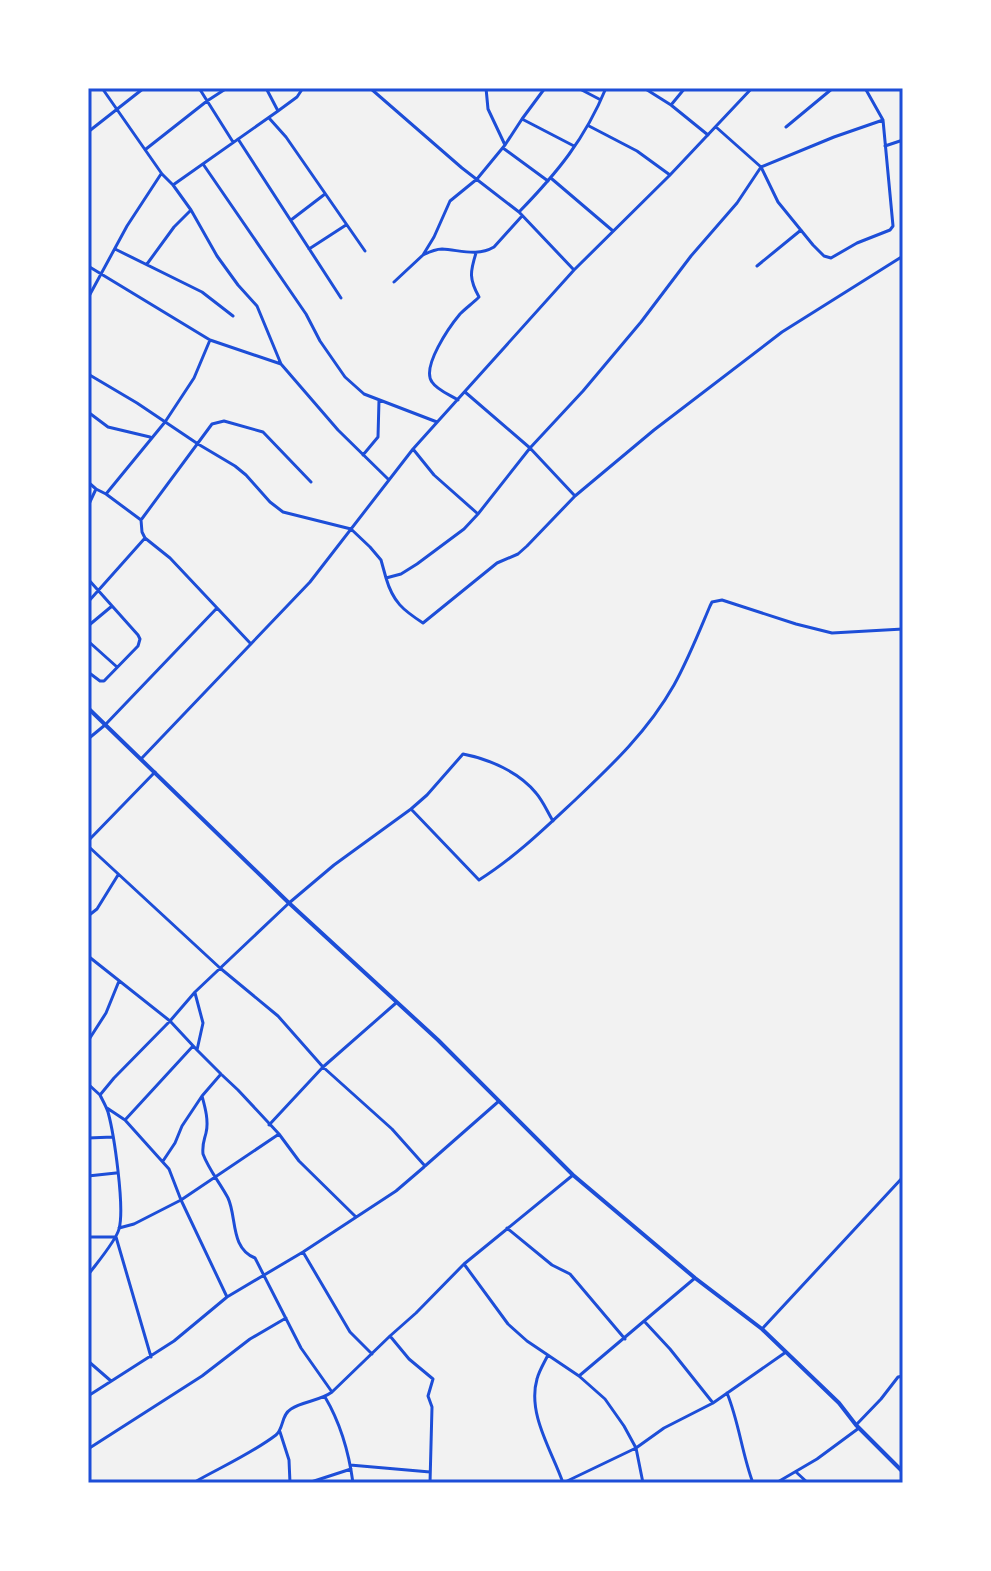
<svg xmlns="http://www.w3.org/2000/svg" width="991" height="1571" font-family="Raleway,sans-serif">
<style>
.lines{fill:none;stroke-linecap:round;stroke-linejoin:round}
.minor{stroke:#1d4ed8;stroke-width:3}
.tertiary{stroke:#1d4ed8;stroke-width:4}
.neatline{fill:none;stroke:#1d4ed8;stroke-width:3}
</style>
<rect width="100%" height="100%" fill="#f2f2f2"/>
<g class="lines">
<path class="minor" d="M102,88L162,174L173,185L191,210L217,256L238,285L257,306L281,364L338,430L388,479
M199,88L233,142
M266,88L278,111
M370,88L462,168L519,212L574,270
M486,88L488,109L505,145
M578,88L599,99
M644,88L671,105L708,135
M671,105L685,88
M269,118L286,137L365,251
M522,119L574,146
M883,120L834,137L761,167L737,203L691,256L641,322L583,391L530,448L478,514L464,529L417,564L401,574L386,578C393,602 403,610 423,623L497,563L518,554L527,546L575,496L654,430L782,332L903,256
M589,126L637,151L670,175
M716,127L761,167L778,202L813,245L824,256L831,258L857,243L890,230L893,226L883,120L865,88
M786,127L833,88
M88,132L144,88
M238,139L341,298
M885,146L903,140
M503,148L548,181
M146,149L207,101L227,88
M203,164L306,314L320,341L345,377L364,394L437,422
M552,179L613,231
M173,185L278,111L297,97L303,88
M519,212C557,173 585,139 606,88
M291,220L325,194
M115,249L202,292L233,316
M309,249L346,225
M423,255C429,252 435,249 442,249C460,250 477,257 494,247L522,216
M147,264L174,227L190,211
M88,266L210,340L281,364
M757,266L801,230
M394,282L423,255L434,237L450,201L477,179L505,145L522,119L545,88
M88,298L127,226L161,174
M210,340L194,378L165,422L106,494L141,520L142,532L145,538L170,558L251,644
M88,374L137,403L198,444L235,466L246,475L270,502L283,512L351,529L370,547L381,560L386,578
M465,392L530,448L575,496
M458,400C450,395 437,390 432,382C421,367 450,326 460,314C466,308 473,303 479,297C469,279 470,272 476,253
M88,412L108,427L150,437
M413,449L434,475L478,514
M363,455L378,437L379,400
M88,482L96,489L106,494
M88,506L96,489
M141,520L212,424L224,421L263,432L311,482
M88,579L138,635L140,639L138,646L104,681H100L88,672
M88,602L145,538
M88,626L112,606
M88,641L117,667
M88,739L105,725L217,608
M141,759L310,582L413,449L574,270L670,175L752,88
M411,809L427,795L463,754C489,759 519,772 536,793C543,801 547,811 553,821
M88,841L155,772
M88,846L220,968L278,1016L323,1067L392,1129L425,1166L499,1101
M88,916L97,909L118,875
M88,956L170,1021L197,1050
M195,993L203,1023L197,1050L221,1074L202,1096C205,1107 209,1121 206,1133C204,1141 202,1144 203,1154C209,1170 220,1183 228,1198C237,1217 230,1248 255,1258L301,1348L332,1392
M88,1041L106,1013L119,981
M222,1075L238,1090L279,1134L299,1161L356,1217
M88,1084L100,1095
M107,1108L125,1120L169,1169L181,1200L227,1297
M125,1120L193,1046
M269,1125L323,1067L396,1003
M88,1138L113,1137
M163,1161L175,1143L182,1126L202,1096
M88,1176L116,1173
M119,1228L134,1224L181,1200L279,1134
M507,1228L552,1265L570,1274L625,1339
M88,1237H116L151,1357
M303,1252L350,1332L372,1354
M464,1264L508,1324L527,1341L579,1376L605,1399L624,1426L636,1448L643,1483
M88,1275C96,1264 116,1241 119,1229C125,1208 114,1134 108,1112C106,1106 103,1101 100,1095L114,1078L170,1021L195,992L289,903L334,865L411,809L479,880C514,858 544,829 574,801C612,765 648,731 674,685C688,660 699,632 710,606L712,602L722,600L796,624L832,633L903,629
M644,1321L670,1349L713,1403
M762,1329L903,1177
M390,1336L409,1359L433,1379L428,1396L432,1407L430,1483
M548,1355C544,1363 539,1371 537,1379C527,1414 552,1451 563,1483L636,1448L664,1428L713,1403L786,1352
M88,1361L111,1381
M579,1376L695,1278
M727,1393C739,1422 742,1454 753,1483
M88,1396L174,1341L227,1297L303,1252L396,1191L424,1167
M325,1397C341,1424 349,1453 353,1483
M856,1425L881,1399L898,1377L903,1376
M280,1432L289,1460L290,1483
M88,1449L202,1376L250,1339L286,1318
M350,1465L430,1472
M796,1472L808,1483
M193,1483C221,1467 251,1454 276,1435C284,1428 281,1415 291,1409C303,1401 320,1401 332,1392L390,1336L416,1313L464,1264L573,1175
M308,1483L351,1469
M776,1483L817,1459L859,1428"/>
<path class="tertiary" d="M88,708L289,903L438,1040L573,1175L695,1278L762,1329L839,1403L856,1425L903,1472"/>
</g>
<rect width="991" height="1571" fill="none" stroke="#ffffff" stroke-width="180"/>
<rect x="90" y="90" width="811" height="1391" class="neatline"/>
</svg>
